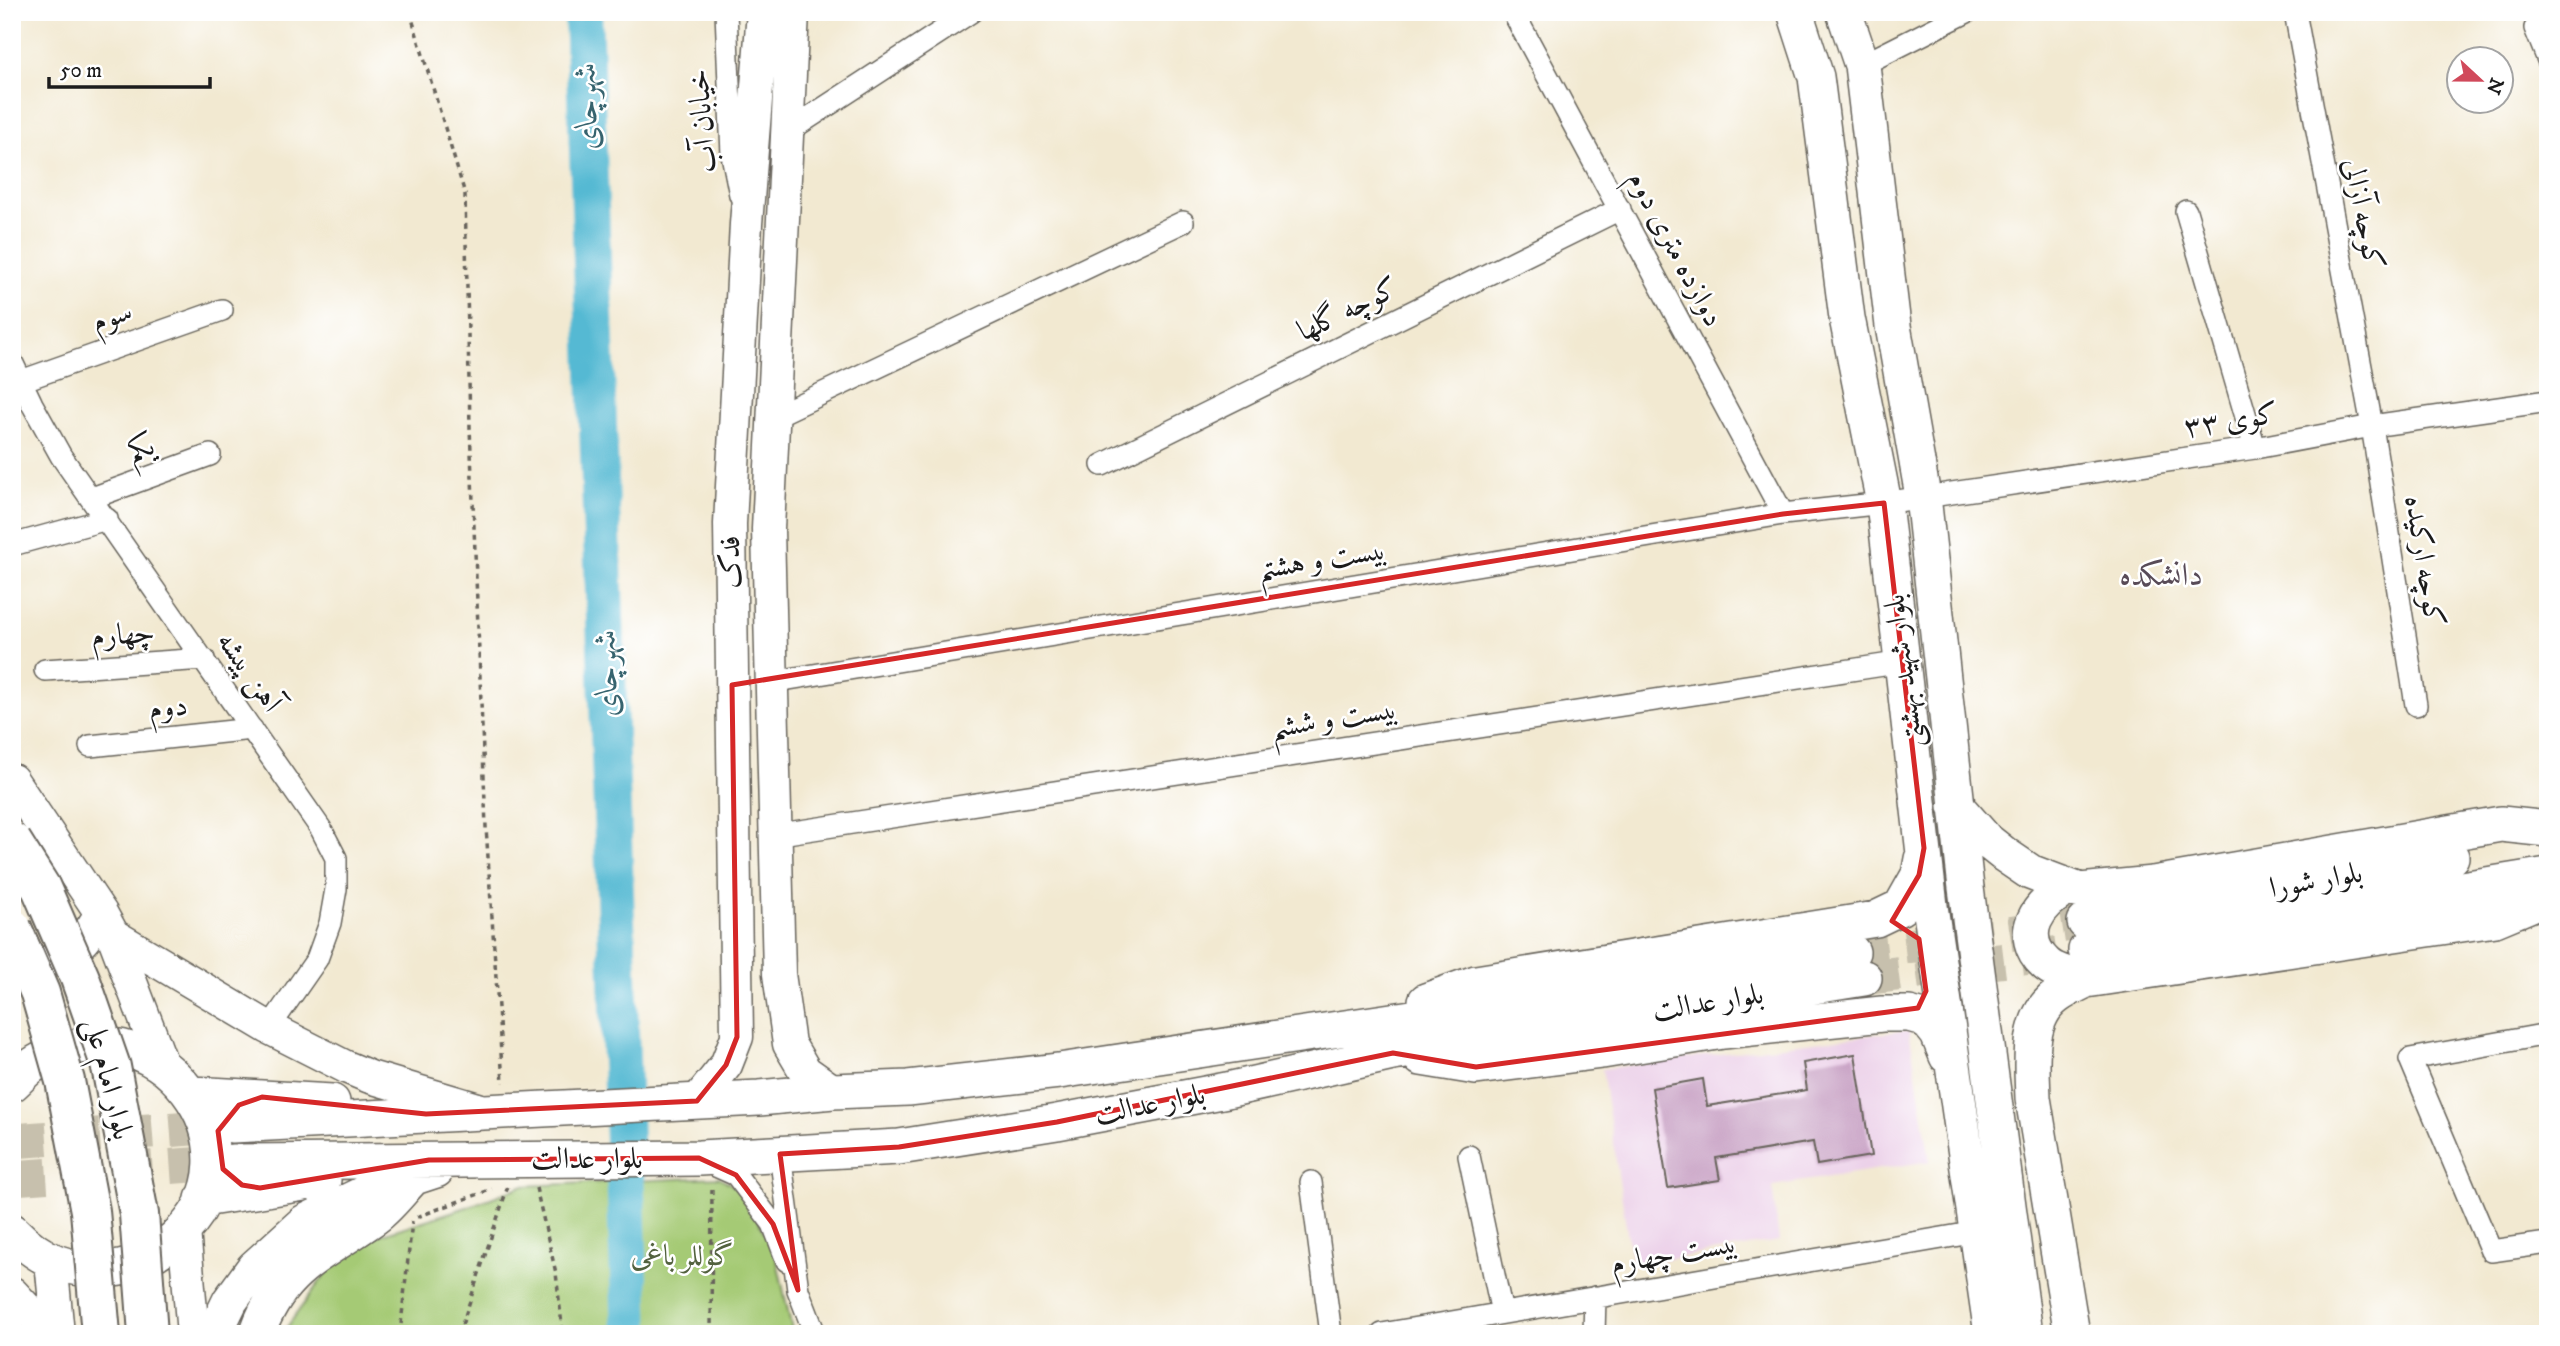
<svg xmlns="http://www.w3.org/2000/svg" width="2560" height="1346" font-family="'IM FELL DW Pica',Amiri,serif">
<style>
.built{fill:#ecd1e9}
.green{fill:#a5ca74;stroke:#607348;stroke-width:2}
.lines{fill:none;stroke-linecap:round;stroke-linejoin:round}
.river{stroke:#55b9d3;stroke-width:38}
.building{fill:#c8a1c4}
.primary-tunnel{stroke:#c7c0ad;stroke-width:35;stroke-dasharray:35 18;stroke-linecap:butt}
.street-casing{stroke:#67645b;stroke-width:24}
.secondary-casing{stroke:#67645b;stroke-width:35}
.primary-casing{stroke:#67645b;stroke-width:38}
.path{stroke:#67645b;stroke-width:3.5;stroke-dasharray:5 5;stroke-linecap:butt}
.street{stroke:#fff;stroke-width:21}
.secondary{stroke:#fff;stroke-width:32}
.primary{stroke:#fff;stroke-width:35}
.highway-bridge-casing{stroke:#67645b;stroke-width:42;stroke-linecap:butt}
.highway-bridge{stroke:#fff;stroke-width:38}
.marked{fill:none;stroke:#d62828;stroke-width:5;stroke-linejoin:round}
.labels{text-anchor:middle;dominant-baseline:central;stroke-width:5;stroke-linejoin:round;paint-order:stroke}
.street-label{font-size:30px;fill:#1c1c1c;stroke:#fff}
.park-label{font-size:30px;fill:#53623f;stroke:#fff}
.water-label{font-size:32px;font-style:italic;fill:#36636e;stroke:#fff}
.neighbourhood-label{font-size:32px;fill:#584b57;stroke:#fff}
</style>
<rect width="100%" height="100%" fill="#fff"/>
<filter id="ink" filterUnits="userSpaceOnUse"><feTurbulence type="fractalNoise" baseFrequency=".0143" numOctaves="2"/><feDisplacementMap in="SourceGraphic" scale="14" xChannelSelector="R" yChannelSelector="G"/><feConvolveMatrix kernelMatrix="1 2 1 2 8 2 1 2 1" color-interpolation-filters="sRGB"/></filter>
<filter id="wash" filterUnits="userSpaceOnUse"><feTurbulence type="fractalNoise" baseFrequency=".00686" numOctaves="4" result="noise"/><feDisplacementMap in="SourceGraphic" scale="28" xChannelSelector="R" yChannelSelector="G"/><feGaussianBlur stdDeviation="1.57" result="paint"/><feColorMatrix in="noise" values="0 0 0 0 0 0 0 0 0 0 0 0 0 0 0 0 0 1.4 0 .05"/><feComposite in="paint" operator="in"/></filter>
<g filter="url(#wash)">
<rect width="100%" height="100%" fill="#f2e9d1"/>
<path class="built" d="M1909,1030L1930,1161L1772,1186L1779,1241L1632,1265L1602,1069Z"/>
<path class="green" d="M719,1177L739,1189L752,1209L776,1256L793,1334H282L329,1269L358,1242L467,1207L522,1186Z"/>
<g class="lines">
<path class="river" d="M583,12L631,1334"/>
</g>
<g id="blocks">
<path class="building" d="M1855,1054L1871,1156L1817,1165L1813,1142L1716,1158L1720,1180L1668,1188L1652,1088L1703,1079L1707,1106L1807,1090L1803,1063Z"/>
</g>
</g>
<g filter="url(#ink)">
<use href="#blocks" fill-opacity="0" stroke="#67645b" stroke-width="2"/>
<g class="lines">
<path class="primary-tunnel" d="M1852,952L1995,936L2085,922
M1864,978L2086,950
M12,1141L232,1125
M12,1178L233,1162"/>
<g class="street-casing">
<path id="street" d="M726,12L732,155L740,195
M1513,12L1783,514
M2295,12L2372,426L2416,705
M2535,28L2548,60
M1862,65L1967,12
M787,132L971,12
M2186,211L2255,448
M12,362L32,404L61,456L321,829L336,858V889L330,923L317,959L269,1028
M21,381L222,310
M773,417L1183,222
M1102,465L1620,209
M92,498L210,455
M12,545L107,519
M45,670L204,659
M771,682L1783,514L1884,503L2255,448L2372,426L2548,401
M90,746L252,729
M774,835L1903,662
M2548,1034L2410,1059L2491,1251L2548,1243
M780,1154L798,1290L815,1334
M1469,1156L1502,1313
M707,1162L736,1175L773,1224L787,1261
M1311,1182L1331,1334
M1382,1334L1977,1232
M1594,1334L1595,1297"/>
</g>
<g class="secondary-casing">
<path id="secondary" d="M793,12L768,529L779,974L789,1044L805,1071L833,1091
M12,780L101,913L113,935L162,1064
M113,935L269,1028L346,1067L370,1077L478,1109
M12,969C60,962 77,957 101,913
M697,1101L726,1065L737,1037L730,524L746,224L763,12
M184,1230L193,1334
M51,1261L58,1334
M12,1293L39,1322L45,1334"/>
</g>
<g class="primary-casing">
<path id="primary" d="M1795,12L1816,77L1847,318L1884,503L1930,906L1992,1334
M1844,12L1862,65L1893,326L1923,496L1966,888L2025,1334
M1956,806L1986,840L2005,855L2030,872L2080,891L2153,884L2501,824L2548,829
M2068,888C2039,902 2015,935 2045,963C2055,973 2073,976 2086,980
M2085,922L2451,857
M2086,950L2548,875
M1426,1001L1476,983L1876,919L1901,907L1919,875L1922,859
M1421,1058L1476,1067L1602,1051L1723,1031L1882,1014H1909L1920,1017L1930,1024L1938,1034L1947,1056
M12,1084C20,1077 27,1068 36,1063C155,990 275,1152 174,1239C156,1254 136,1267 113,1269C69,1271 43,1263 12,1231
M192,1094L332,1102
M232,1125L759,1098L833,1091L908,1088L1059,1071L1852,952
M233,1162L699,1158L899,1147L1057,1122L1227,1090L1393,1053L1864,978
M203,1199L323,1180
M214,1334L230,1301L254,1268L305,1222L363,1194L436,1170
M257,1334C280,1268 320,1256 372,1219C386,1210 398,1194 410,1181
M2072,1334L2033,1098C2032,1065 2026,1018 2057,996C2065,990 2076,985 2086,980L2495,919L2548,897"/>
</g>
<path class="path" d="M410,12L465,194L470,427L486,827L503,1083
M536,1188L556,1273L563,1334
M417,1217L492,1189
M400,1334L412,1221
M459,1334L508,1186
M711,1334L712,1185"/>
<use href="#street" class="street"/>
<use href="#secondary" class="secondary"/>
<use href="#primary" class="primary"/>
<g class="highway-bridge-casing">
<path id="highway-bridge" d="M12,842L41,888L80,978L111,1067L139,1214L148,1334
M12,928L40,993L65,1081L90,1211L101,1334"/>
</g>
<use href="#highway-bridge" class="highway-bridge"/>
</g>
</g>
<path class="marked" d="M1884,503L1924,848L1919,875L1892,921L1919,939L1926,991L1918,1008L1476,1067L1393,1053L1057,1122L899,1147L780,1154L798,1290L773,1224L736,1175L699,1158L429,1160L260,1188L242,1185L223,1169L218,1131L239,1105L262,1097L426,1114L697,1101L726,1065L737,1037L732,685L1783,514Z"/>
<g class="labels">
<g class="street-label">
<text transform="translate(703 121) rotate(-95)">خیابان آب</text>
<text transform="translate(2363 214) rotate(79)">کوچه آزالی</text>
<text transform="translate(1675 249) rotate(62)">دوازده متری دوم</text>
<text transform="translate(1348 310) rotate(-26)">کوچه گلها</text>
<text transform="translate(112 317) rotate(-19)">سوم</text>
<text transform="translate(2231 421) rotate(-9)">کوی ۳۳</text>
<text transform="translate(141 449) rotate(-20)">یکم</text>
<text transform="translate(1322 560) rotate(-9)">بیست و هشتم</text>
<text transform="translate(2424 561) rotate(81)">کوچه ارکیده</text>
<text transform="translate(731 562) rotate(-91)">فدک</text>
<text transform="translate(123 635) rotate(-4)">چهارم</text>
<text transform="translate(1904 671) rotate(-97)">بلوار شهید بهشتی</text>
<text transform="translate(249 672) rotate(55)">آهن پیشه</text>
<text transform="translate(168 708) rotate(-6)">دوم</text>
<text transform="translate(1334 719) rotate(-9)">بیست و ششم</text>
<text transform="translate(2316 881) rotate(-10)">بلوار شورا</text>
<text transform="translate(1708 1003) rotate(-9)">بلوار عدالت</text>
<text transform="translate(108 1079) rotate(76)">بلوار امام علی</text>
<text transform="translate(1150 1105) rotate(-11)">بلوار عدالت</text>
<text x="587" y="1159">بلوار عدالت</text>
<text transform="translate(1674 1254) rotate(-10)">بیست چهارم</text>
</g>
<g class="park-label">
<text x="682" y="1256">گوللر باغی</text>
</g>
<g class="water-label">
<text transform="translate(587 106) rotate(-92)">شهرچای</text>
<text transform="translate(607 673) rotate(-92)">شهرچای</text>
</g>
<g class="neighbourhood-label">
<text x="2161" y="576">دانشکده</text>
</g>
</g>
<rect width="2560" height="1346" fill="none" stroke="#fff" stroke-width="42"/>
<g transform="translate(2480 80) rotate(112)"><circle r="33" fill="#ffffff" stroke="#a4a4a4" stroke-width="2"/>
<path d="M0-5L12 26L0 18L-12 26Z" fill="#d1495b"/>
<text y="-10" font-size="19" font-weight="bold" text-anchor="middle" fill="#1c1c1c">N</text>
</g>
<path d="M49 77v10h161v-10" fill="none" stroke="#1c1c1c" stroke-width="3.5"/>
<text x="60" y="77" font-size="21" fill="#1c1c1c" stroke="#ffffff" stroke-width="5" paint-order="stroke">50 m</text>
</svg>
